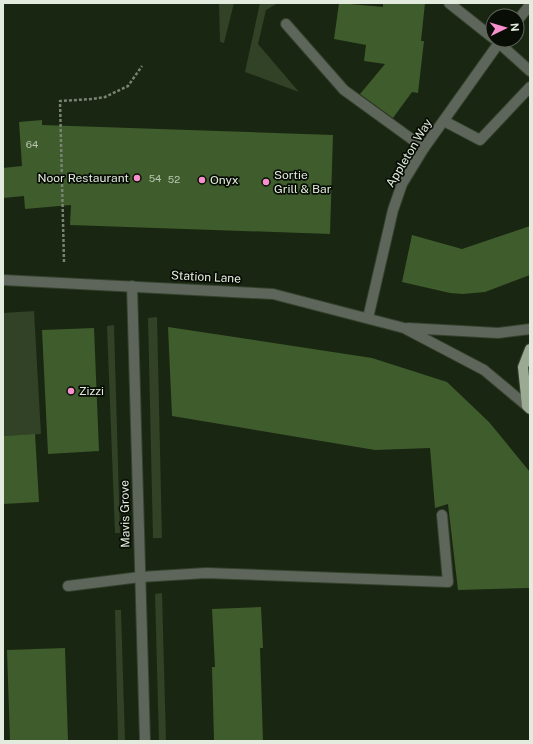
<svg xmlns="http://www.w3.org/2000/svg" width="533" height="744" font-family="'Public Sans',sans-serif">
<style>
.green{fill:#314226}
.building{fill:#3f5c2c}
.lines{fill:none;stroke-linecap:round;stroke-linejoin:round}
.service-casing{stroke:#35422e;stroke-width:12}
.minor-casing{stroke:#35422e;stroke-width:12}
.tertiary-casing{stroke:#35422e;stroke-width:12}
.primary-casing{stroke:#35422e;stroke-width:12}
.path{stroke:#788371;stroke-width:2.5;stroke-dasharray:3 2;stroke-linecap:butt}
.service{stroke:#5e655a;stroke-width:10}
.minor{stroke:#5e655a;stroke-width:10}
.tertiary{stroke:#5e655a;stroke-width:10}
.primary{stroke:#9baa93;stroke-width:10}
.poi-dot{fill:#f790cd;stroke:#080d05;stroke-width:1.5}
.labels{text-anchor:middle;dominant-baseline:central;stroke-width:3.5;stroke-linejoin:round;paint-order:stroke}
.number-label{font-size:10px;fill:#b9c7b1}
.street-label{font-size:12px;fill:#e2ebdd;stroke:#080d05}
.poi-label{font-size:12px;fill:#e2ebdd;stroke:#080d05;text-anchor:start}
</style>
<rect width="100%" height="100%" fill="#192611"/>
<path class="green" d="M219,3H234L224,43L220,42Z
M260,3H278L266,10L258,44L299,92L245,72Z
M34,311L41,434L3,436V313Z
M157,317L162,538H153L148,318Z
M114,325L120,533H115L107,326Z
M162,593L166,741H159L155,594Z
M115,610H121L125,741H118Z"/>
<path class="building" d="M339,3L383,7V3H425L421,41H424L418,93L412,92L393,118L360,94L385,64L364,61L366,45L334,39Z
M42,120V125L333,135L330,234L70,225L71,205L25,209L24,196L3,198V168L22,166L19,122Z
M530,226V275L485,292L463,294L450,293L402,282L412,235L462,249Z
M168,327L372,358L447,382L489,422L530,472V588L458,590L448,504L435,508L430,448L375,450L172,416Z
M94,328L99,451L48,454L42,330Z
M35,434L39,502L3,504V436Z
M261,607L263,648H260L263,741H214L212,667H215L212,609Z
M65,648L68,741H10L7,650Z"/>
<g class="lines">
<g class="service-casing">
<path id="service" d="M286,24L344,90L424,148
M499,43L530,71
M444,121L480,140L530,87
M68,586L140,577L206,573L448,582L442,515"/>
</g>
<g class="minor-casing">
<path id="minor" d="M449,3L493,38
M517,21L530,5
M132,286L145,741
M368,318L393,210L402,184L424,148L501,40"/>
</g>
<g class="tertiary-casing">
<path id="tertiary" d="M3,280L273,294L404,328L484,370L527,406
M408,328L498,333L530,329"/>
</g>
<g class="primary-casing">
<path id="primary" d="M530,349L523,367L527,406L530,409"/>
</g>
<path class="path" d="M64,262L60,101L92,99L105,97L128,86L142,66"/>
<use href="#service" class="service"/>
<use href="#minor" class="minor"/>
<use href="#tertiary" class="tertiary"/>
<use href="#primary" class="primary"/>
</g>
<g class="poi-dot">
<circle cx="137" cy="178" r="4"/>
<circle cx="202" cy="180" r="4"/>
<circle cx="266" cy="182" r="4"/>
<circle cx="71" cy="391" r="4"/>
</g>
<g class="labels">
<g class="number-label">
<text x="32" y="144">64</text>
<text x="155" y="178">54</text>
<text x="174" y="179">52</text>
</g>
<g class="street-label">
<text transform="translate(409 153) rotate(-59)">Appleton Way</text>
<text transform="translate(206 277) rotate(3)">Station Lane</text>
<text transform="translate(125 514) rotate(-91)">Mavis Grove</text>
</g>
<g class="poi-label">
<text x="274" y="175">Sortie<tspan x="274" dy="14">Grill &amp; Bar</tspan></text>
<text x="129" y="178" text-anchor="end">Noor Restaurant</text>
<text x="210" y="180">Onyx</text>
<text x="79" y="391">Zizzi</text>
</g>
</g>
<rect width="533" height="744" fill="none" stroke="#e2ebdd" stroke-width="8"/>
<g transform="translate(505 28) rotate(85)"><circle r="19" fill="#080d05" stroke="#5f665b"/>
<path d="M0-3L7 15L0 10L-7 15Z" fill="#f790cd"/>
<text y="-6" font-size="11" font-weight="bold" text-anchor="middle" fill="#e2ebdd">N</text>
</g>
</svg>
